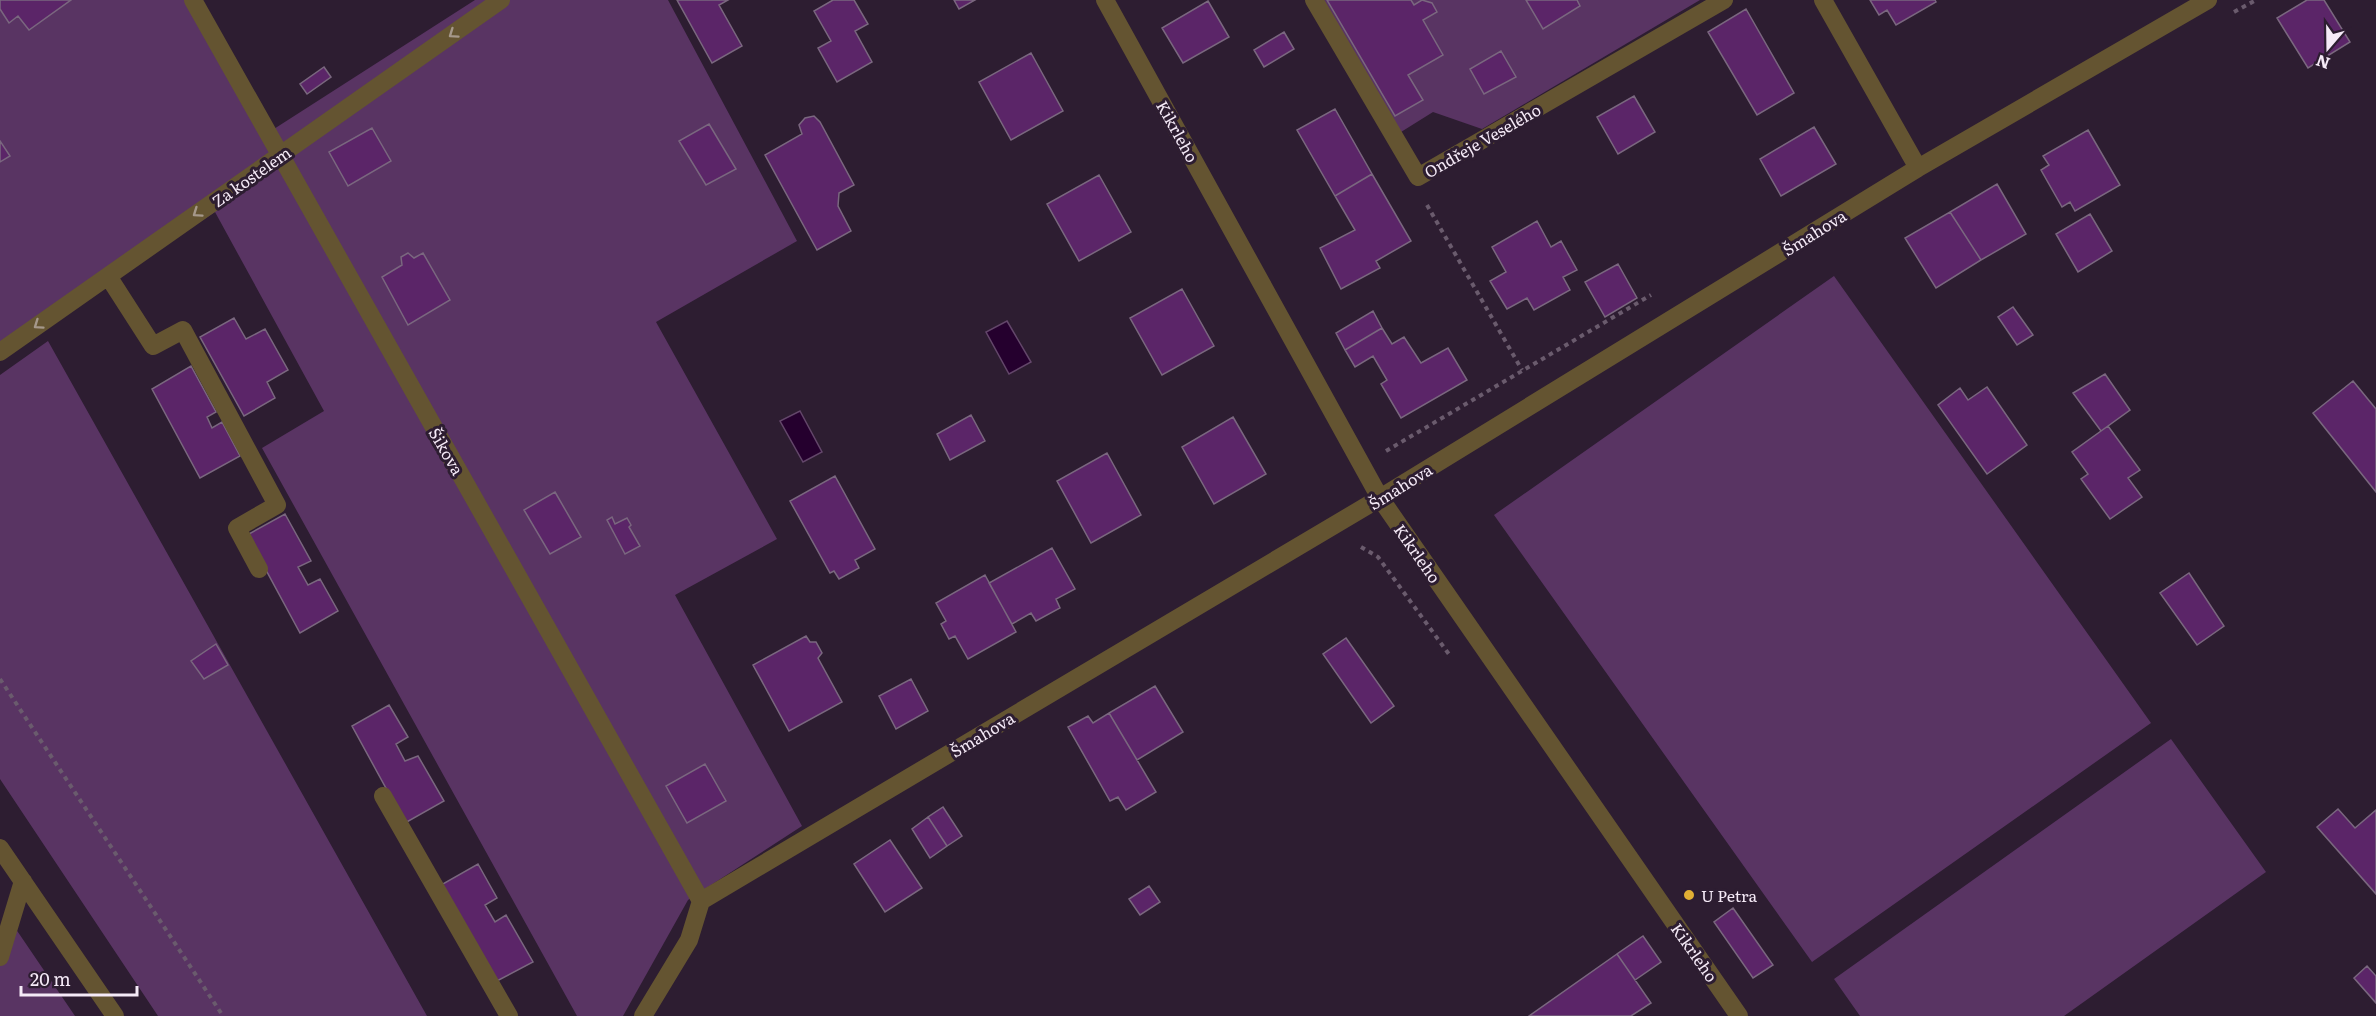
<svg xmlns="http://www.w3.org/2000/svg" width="2376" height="1016" font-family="Literata,serif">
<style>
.green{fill:#593463}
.water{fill:#25002e;stroke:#63466a;stroke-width:1.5}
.building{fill:#5b2568;stroke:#7a677f;stroke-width:1.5}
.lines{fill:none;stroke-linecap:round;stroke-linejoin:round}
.path{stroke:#6a5b6d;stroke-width:4;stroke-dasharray:4.5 4.5;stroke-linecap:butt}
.minor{stroke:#645431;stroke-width:18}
.oneway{stroke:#a5988a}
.poi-dot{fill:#e1af34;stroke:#2d1d31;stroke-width:2}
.labels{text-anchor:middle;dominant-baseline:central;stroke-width:6;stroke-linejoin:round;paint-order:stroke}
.street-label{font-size:16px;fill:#f5eaf7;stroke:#2d1d31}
.poi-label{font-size:16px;fill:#f5eaf7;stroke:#2d1d31;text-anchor:start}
</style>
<rect width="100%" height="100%" fill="#2d1d31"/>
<path class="green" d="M0,0H187L263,136L475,0H668L797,241L656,322L777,539L675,595L802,826L688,900L623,1016H577L262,448L324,411L215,212L0,352Z
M1316,0H1700L1482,129L1433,112L1393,137Z
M1834,276L2151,723L1812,962L1494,515Z
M48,341L427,1016H158L0,779V375Z
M2171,739L2266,872L2064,1016H1860L1834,979Z
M5,913L75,1016H0V930Z"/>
<path class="water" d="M1007,321L1031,362L1009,374L986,332Z
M800,411L822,452L803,462L780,421Z"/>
<path class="building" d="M0,0H71L29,30L18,16L9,23L0,9Z
M677,0H728L719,5L742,46L712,63Z
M833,0H854L868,24L855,31L872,62L837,82L818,48L831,41L814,11Z
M954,0H975L959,9Z
M1327,0H1411L1414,5L1422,0L1432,3L1437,12L1423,20L1443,55L1408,75L1423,100L1395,116Z
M1526,0H1577L1580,6L1543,29Z
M1870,0H1935L1936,2L1896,25L1887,10L1879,15Z
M2307,0H2324L2350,42L2308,68L2277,18Z
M1208,1L1229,37L1183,63L1162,28Z
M1746,9L1794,93L1757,115L1708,32Z
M1284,32L1294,49L1264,67L1254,50Z
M1501,51L1516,77L1484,94L1470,69Z
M1031,53L1063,111L1011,140L979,82Z
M324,67L331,77L307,94L300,84Z
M1634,96L1655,132L1618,154L1597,117Z
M1335,109L1372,174L1335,196L1297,130Z
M814,116L820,122L854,185L839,193L838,206L851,231L817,250L765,155L802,134L799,125L805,118Z
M709,124L736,169L706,185L679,141Z
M1814,127L1836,164L1781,196L1760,159Z
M372,128L391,161L348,186L329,152Z
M2088,130L2120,185L2075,211L2070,202L2062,207L2041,170L2049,165L2043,156Z
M0,141L10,156L0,162Z
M1372,174L1411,241L1376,261L1380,268L1341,289L1320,248L1355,230L1335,196Z
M1099,175L1131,232L1079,261L1047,204Z
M1997,184L2026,234L1981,260L1950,212Z
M1950,212L1981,260L1936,288L1905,238Z
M2090,214L2112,251L2078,272L2056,234Z
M1537,221L1551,247L1561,241L1577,270L1563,277L1570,290L1534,310L1527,298L1507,309L1490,281L1506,272L1492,247Z
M408,253L414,258L423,253L450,300L408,325L382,277L402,265L401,257Z
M1618,264L1637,298L1605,317L1585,282Z
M1182,289L1214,346L1162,375L1130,318Z
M2013,307L2033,335L2017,345L1998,317Z
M1373,311L1382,328L1345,350L1336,333Z
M234,318L246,339L265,329L288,370L267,382L275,398L244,416L200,337Z
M1382,328L1392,344L1404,337L1421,363L1448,348L1467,380L1401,418L1381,384L1387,380L1373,356L1355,367L1345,350Z
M191,366L216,412L207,417L212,428L222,422L240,456L200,478L152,389Z
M2105,374L2130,410L2101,431L2073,393Z
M2353,381L2376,409V492L2313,413Z
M1987,387L2027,445L1987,474L1938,405L1960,388L1968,400Z
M971,415L985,441L950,460L937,434Z
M1233,417L1266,474L1214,504L1182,447Z
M2108,426L2140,470L2128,478L2142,497L2110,519L2081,479L2088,474L2072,452Z
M1107,453L1141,515L1091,543L1057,481Z
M835,476L875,549L855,560L859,568L839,579L834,571L830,573L790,501Z
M555,492L581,537L550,554L524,510Z
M285,514L311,561L298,567L308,585L320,579L338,611L300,633L247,535Z
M612,517L615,524L627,518L631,525L629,527L640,546L625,554L607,520Z
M1052,548L1075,589L1056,599L1060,608L1036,621L1031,613L1012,624L989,583Z
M2189,573L2224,626L2197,645L2160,593Z
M985,575L1016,632L968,659L955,636L949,639L941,624L946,621L936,603Z
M806,636L810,642H816L822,653L818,658L842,702L789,731L753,665Z
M1346,638L1394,706L1371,723L1323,654Z
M216,644L228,665L204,679L191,661Z
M911,679L928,711L896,729L879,696Z
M1155,686L1183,732L1137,760L1109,713Z
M389,705L408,737L396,744L405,761L418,756L444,801L405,823L352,726Z
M1109,713L1156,792L1126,810L1118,797L1110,801L1068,727L1088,716L1093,723Z
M705,764L726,801L687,823L666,786Z
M943,807L962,836L947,846L928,817Z
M2338,809L2355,828L2376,810V894L2317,827Z
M928,817L947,846L930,858L912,829Z
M890,840L922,888L885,912L854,864Z
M478,864L497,898L485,905L495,922L506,915L533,962L495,982L441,885Z
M1149,886L1160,902L1140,915L1129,899Z
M1733,908L1773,965L1753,978L1714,922Z
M1643,936L1661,962L1635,980L1617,954Z
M1617,954L1651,1003L1631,1016H1529Z
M2367,966L2376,976V1003L2354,978Z"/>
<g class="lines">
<path class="path" d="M2234,12L2256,0
M1427,205L1522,370
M1386,451L1651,295
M1361,547L1378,557L1451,657
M0,679L223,1016"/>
<path class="minor" d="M193,0L701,901
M1105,0L1380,498L1739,1016
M1314,0L1418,177L1724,0
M1823,0L1918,168
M108,276L153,346L183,330L277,505L237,528L259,569
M0,352L501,0
M383,796L509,1016
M0,848L115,1016
M0,957L23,881
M643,1016L689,940L701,901L1380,498L1918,168L2208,0"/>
</g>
<defs><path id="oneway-chevron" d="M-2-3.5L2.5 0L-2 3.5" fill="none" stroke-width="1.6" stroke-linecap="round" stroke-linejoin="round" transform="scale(1.5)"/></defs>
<g class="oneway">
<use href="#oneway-chevron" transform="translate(453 34) rotate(145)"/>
<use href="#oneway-chevron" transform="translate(197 213) rotate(145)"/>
<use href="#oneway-chevron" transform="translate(38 325) rotate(145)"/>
</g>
<circle class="poi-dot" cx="1689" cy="895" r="6"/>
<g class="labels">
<g class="street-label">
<text transform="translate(1178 131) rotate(61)">Kikrleho</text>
<text transform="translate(1482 140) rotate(-30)">Ondřeje Veselého</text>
<text transform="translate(251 176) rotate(-35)">Za kostelem</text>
<text transform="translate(1814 232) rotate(-32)">Šmahova</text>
<text transform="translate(447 451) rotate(60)">Šikova</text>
<text transform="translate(1400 486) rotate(-32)">Šmahova</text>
<text transform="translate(1418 553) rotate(55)">Kikrleho</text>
<text transform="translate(982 734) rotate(-31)">Šmahova</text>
<text transform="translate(1695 952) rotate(55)">Kikrleho</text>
</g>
<g class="poi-label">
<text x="1701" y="895">U Petra</text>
</g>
</g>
<g transform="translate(2328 48) rotate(200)" stroke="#2d1d31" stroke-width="4.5" paint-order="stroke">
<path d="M0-4.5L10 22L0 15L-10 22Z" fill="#f5eaf7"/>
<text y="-9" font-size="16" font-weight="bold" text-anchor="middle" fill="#f5eaf7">N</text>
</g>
<path d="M21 986v9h116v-9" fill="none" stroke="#f5eaf7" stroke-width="3"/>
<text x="30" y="986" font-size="18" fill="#f5eaf7" stroke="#2d1d31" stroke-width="4.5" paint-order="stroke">20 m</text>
</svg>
